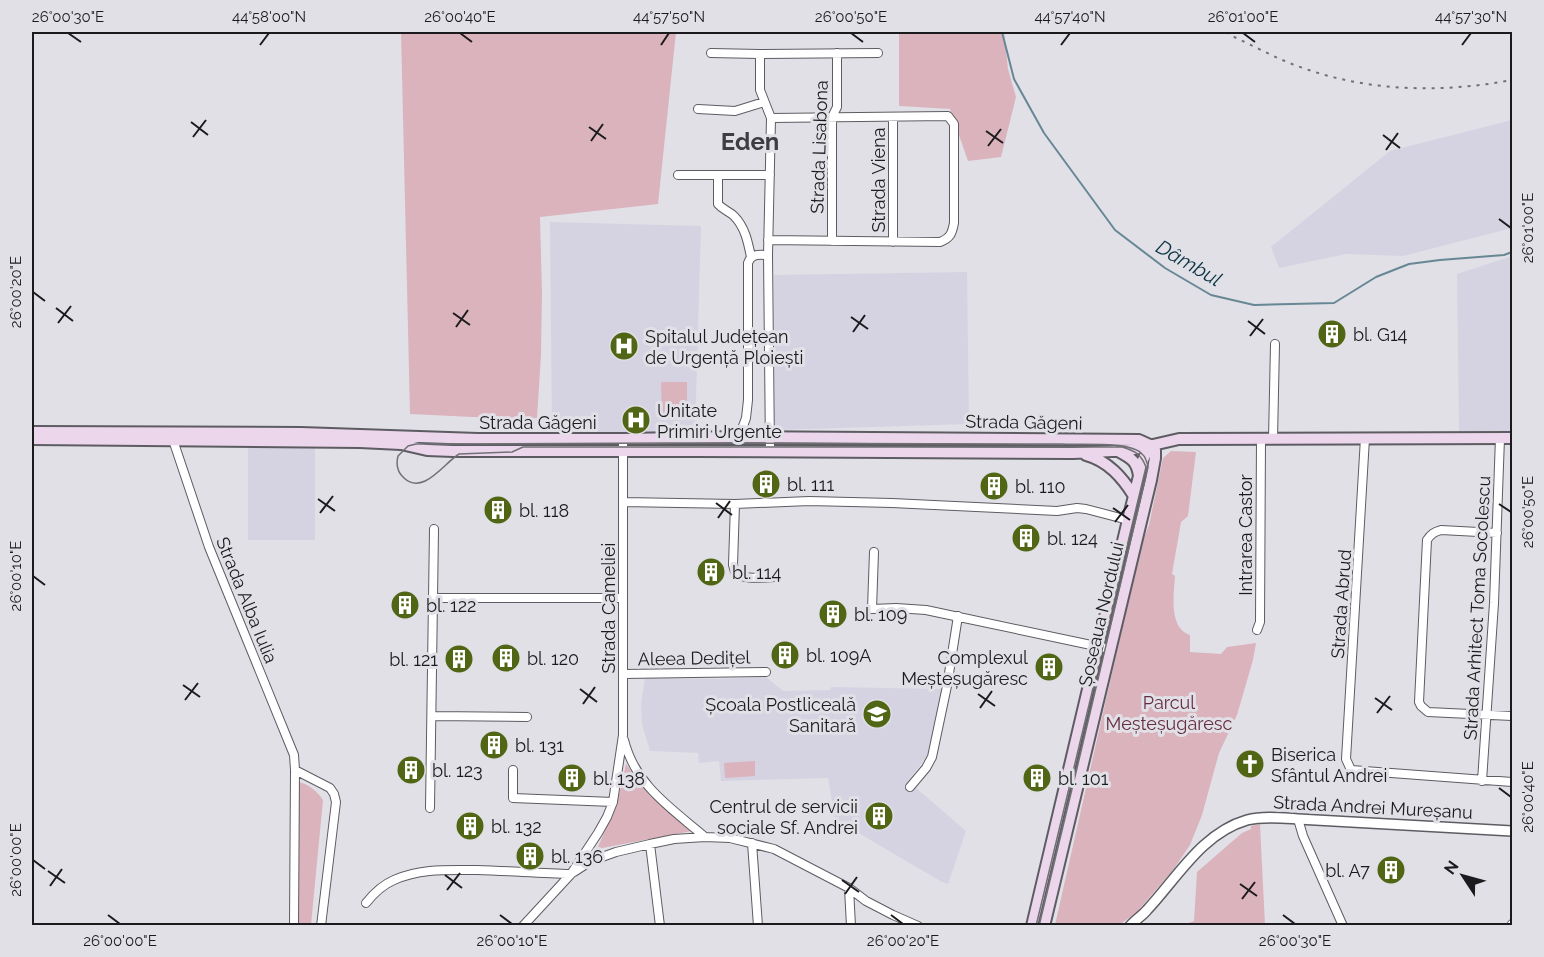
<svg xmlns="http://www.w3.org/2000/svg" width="1544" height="957" font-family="Raleway,sans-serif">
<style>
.built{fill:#d5d3e1}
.green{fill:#dbb3bd}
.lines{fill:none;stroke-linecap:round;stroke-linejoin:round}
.stream{stroke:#678795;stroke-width:2}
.minor-casing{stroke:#5d5c62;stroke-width:10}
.tertiary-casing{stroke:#5d5c62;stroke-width:12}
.secondary-casing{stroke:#5d5c62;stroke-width:14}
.minor{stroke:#fff;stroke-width:8}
.tertiary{stroke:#fff;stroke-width:9}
.secondary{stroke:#ecd6ec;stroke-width:10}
.tram{stroke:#707074;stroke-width:1.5}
.rail{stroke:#707074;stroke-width:2;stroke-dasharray:3 6;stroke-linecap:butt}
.ticks{fill:none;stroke:#1b1b1e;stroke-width:2}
.labels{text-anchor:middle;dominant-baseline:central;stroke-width:6;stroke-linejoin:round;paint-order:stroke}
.street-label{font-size:18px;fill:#1b1b1e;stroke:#e1e0e7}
.poi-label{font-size:18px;fill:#1b1b1e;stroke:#e1e0e7;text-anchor:start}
.park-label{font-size:18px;fill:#662d3f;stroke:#e1e0e7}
.water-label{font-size:20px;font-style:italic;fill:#093342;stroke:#e1e0e7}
.district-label{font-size:24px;font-weight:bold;fill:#3e3d42;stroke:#e1e0e7}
.neatline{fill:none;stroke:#1b1b1e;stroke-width:2}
.ticks-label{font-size:15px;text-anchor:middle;fill:#1b1b1e}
</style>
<rect width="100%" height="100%" fill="#e1e0e7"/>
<path class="built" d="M1512,120V228L1403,256L1346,254L1279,268L1271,247L1390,151Z
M550,222L701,226L695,435L552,434Z
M1512,256V432L1459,433L1457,274Z
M967,272L969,424L775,430L774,275Z
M315,447V540H248V448Z
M766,677L783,691L830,690L831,687L942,689L930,752L908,781L966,831L948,884L940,881L835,819L828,778L721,781L719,761L699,763L698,753L650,751L642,724L641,704L645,678L720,679Z"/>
<path class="green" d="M401,32H676L658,204L540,217L542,292L541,355L537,418L473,417L410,414Z
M899,32H1004L1008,69L1016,97L1001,157L968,161L950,109L899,106Z
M661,382H687V415L662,416Z
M1171,451L1196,452L1188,516L1181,522L1172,574L1175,576C1174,593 1168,628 1190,635V652L1221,654L1227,647L1256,643L1253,660L1237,715L1219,753L1202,815L1190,845L1173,870L1136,913L1119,925H1055L1141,545L1149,525L1163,458Z
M755,761V776L725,778L724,763Z
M626,764L649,795L692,831L597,849L617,804Z
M297,782C308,783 318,792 323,800L311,925L291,926Z
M1260,824L1265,925H1183L1194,921L1197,872L1242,833L1251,829V826Z"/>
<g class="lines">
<path class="stream" d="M1002,32L1014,79L1044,133L1115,230L1165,268L1211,295L1254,305L1334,303L1376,277L1409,264L1440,260L1504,255L1512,252"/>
<g class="minor-casing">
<path id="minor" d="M711,53L760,54L878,53
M760,54V90L771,118L768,255L770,451
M698,109L735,111L764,102
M678,175H770
M718,175V204C723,210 729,211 734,216C745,227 748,242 751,257
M768,240L940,242C950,238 952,234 954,223V124L948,116L771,118
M832,241V117L837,107V53
M893,242V117
M749,340H769
M739,437L746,418L748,400V263C751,253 759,255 768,255
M1365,438L1346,759L1351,770L1512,782
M1273,439L1275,344
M173,440L209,547L294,755L295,770L294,926
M623,502L735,504L809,501L892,503L1057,511L1077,508L1086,509L1128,520
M735,504L733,565L735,572C745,581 762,577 775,577
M1497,533L1441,530C1434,532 1431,534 1427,540L1419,702L1421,706L1428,712L1512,716
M874,552L872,609L896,608L926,610L1110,649
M434,598H623
M1257,630L1260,622L1261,439
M623,674L766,672
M432,716L527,717
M624,740C635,785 671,808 705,837
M295,770L330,788L334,794L336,802L321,926
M513,770V798L613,802
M1482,781L1494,603L1500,438
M910,787L926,768L932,757L947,686L958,616
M430,808L434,529
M1298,819L1303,836L1343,926
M752,843L758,926
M650,844L660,926
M574,872L591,861L616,852L650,844L674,839L705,837L730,838L774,849L849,888L866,901L893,915L918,926
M849,888L851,926
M366,903C374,893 382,885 394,880C420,868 449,870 477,870C508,871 539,873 571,874
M523,926L571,874L598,833L607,817L613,802L623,735V439
M1512,926V924"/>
</g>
<g class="tertiary-casing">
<path id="tertiary" d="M1130,926C1135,920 1142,916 1147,910C1177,878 1202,833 1247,820C1263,816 1282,818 1298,819L1512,831"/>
</g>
<g class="secondary-casing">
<path id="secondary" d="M32,432L301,433L478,439H623L739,437L1139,440L1150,445L1155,450V458L1151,480L1044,926
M32,439L360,442L401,444L427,450L453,451H697L1073,453L1131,450L1179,439L1512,438
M1118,451C1131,458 1137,461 1139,476
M1086,455C1108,461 1122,477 1134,496
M1032,926L1128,520L1143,460L1150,445"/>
</g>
<use href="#minor" class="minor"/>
<use href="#tertiary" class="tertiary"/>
<use href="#secondary" class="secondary"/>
<path class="tram" d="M1036,926L1146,467C1141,454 1135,451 1122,447H523L512,452L459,454C444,463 423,496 404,478C397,472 396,464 398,456L408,446L416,444L671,443L1062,444C1080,445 1131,441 1142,454C1146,457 1147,462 1148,467L1078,764L1039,926"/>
<path class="rail" d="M1226,32L1232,36C1256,47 1279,60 1303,68C1370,92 1444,93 1512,80"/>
</g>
<path class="ticks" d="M68,33L81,42M460,33L472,42M851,33L863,42M1243,33L1255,42M260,45L269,33M661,45L669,33M1061,45L1070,33M1462,45L1471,33M191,122L208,135M589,127L606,139M986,131L1003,143M1383,135L1400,148M193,137L206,120M591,141L603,124M988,146L1001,129M1386,150L1398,133M1499,219L1511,228M33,292L45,301M56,308L73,321M453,313L470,325M851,317L868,329M1248,321L1265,334M58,323L71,306M456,327L468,310M853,332L865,315M1250,336L1263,319M318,499L335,511M716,503L732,515M1499,504L1511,512M1113,508L1130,520M320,513L333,496M718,518L730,501M1115,522L1128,505M33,576L45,585M183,685L200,697M580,689L597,702M978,694L995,706M1375,698L1392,710M185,700L198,683M583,704L595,687M980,708L992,691M1377,713L1390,696M1499,788L1511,797M33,860L45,869M48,871L65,883M445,875L462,888M842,880L859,892M1240,884L1257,896M50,886L62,869M447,890L460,873M845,894L857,877M1242,899L1255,882M108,915L120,924M500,915L512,924M891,915L903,924M1283,915L1295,924"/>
<defs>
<g id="building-disc" transform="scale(1.5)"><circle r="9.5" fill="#506614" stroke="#e1e0e7"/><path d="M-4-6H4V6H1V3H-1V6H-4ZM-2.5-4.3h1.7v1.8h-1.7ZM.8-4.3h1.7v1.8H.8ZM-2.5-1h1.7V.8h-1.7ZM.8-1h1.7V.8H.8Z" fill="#fff"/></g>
<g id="hospital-disc" transform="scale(1.5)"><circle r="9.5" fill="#506614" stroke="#e1e0e7"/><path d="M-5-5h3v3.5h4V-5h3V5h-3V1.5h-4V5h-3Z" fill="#fff"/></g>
<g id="school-disc" transform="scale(1.5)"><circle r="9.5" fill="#506614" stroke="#e1e0e7"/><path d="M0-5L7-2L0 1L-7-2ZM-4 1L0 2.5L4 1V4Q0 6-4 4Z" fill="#fff"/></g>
<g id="church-disc" transform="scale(1.5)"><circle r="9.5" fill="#506614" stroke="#e1e0e7"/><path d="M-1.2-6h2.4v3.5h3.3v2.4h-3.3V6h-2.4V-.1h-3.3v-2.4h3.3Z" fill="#fff"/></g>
</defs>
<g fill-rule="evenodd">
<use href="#building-disc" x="1332" y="334"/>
<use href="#hospital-disc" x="624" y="346"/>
<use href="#hospital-disc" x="636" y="420"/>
<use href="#building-disc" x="766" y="484"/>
<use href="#building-disc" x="994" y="486"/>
<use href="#building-disc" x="498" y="510"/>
<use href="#building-disc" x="1026" y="538"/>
<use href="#building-disc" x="711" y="572"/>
<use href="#building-disc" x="405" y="605"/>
<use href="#building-disc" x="833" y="614"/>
<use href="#building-disc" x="785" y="655"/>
<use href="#building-disc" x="506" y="658"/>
<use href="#building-disc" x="459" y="659"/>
<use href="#building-disc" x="1049" y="667"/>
<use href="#school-disc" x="877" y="714"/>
<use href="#building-disc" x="494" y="745"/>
<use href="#church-disc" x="1250" y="764"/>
<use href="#building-disc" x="411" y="770"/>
<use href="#building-disc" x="572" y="778"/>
<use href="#building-disc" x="1037" y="778"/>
<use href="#building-disc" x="879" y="816"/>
<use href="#building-disc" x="470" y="826"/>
<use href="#building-disc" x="530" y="856"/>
<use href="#building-disc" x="1391" y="870"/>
</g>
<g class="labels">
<g class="street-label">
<text transform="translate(819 147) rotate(-88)">Strada Lisabona</text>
<text transform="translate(878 180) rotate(-90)">Strada Viena</text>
<text x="538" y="422">Strada Găgeni</text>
<text transform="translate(1024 422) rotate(1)">Strada Găgeni</text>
<text transform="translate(1245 535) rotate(-90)">Intrarea Castor</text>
<text transform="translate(247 600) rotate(68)">Strada Alba Iulia</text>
<text transform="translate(1341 604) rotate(-86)">Strada Abrud</text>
<text transform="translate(608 608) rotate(-90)">Strada Cameliei</text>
<text transform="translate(1477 608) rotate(-87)">Strada Arhitect Toma Socolescu</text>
<text transform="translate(1101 614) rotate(-77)">Șoseaua Nordului</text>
<text transform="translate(694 658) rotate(-1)">Aleea Dedițel</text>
<text transform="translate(1373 807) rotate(3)">Strada Andrei Mureșanu</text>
</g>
<g class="poi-label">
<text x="1353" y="334">bl. G14</text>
<text x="645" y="336">Spitalul Județean<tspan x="645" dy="21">de Urgență Ploiești</tspan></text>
<text x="657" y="410">Unitate<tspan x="657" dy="21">Primiri Urgente</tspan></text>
<text x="787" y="484">bl. 111</text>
<text x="1015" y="486">bl. 110</text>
<text x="519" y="510">bl. 118</text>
<text x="1047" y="538">bl. 124</text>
<text x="732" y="572">bl. 114</text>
<text x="426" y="605">bl. 122</text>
<text x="854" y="614">bl. 109</text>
<text x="806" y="655">bl. 109A</text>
<text x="1028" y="657" text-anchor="end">Complexul<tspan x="1028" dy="21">Meșteșugăresc</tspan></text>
<text x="527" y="658">bl. 120</text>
<text x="438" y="659" text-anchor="end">bl. 121</text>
<text x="856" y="704" text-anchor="end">Școala Postliceală<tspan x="856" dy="21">Sanitară</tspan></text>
<text x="515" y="745">bl. 131</text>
<text x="1271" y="754">Biserica<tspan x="1271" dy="21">Sfântul Andrei</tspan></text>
<text x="432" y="770">bl. 123</text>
<text x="593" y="778">bl. 138</text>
<text x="1058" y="778">bl. 101</text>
<text x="858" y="806" text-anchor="end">Centrul de servicii<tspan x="858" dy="21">sociale Sf. Andrei</tspan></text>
<text x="491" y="826">bl. 132</text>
<text x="551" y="856">bl. 136</text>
<text x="1370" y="870" text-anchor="end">bl. A7</text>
</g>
<g class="park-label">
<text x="1169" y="702">Parcul<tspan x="1169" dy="21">Meșteșugăresc</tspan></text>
</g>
<g class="water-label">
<text transform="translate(1189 263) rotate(30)">Dâmbul</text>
</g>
<g class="district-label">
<text x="750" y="141">Eden</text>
</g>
</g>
<rect width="1544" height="957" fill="none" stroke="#e1e0e7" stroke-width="66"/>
<g transform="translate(1463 876) rotate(306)" stroke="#e1e0e7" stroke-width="4.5" paint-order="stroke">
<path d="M0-4.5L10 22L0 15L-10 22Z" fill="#1b1b1e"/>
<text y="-9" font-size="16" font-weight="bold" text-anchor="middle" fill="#1b1b1e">N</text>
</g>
<rect x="33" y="33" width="1478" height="891" class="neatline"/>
<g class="ticks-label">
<text x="68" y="22">26°00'30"E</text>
<text x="269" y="22">44°58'00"N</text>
<text x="460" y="22">26°00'40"E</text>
<text x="669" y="22">44°57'50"N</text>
<text x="851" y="22">26°00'50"E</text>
<text x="1070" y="22">44°57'40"N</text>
<text x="1243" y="22">26°01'00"E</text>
<text x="1471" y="22">44°57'30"N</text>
<text transform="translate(1528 228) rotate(-90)" y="5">26°01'00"E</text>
<text transform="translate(16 292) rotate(-90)" y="5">26°00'20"E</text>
<text transform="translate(1528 512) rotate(-90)" y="5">26°00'50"E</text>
<text transform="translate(16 576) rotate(-90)" y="5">26°00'10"E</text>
<text transform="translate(1528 797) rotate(-90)" y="5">26°00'40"E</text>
<text transform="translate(16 860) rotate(-90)" y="5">26°00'00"E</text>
<text x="120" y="946">26°00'00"E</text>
<text x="512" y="946">26°00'10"E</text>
<text x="903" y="946">26°00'20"E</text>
<text x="1295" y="946">26°00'30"E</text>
</g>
</svg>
